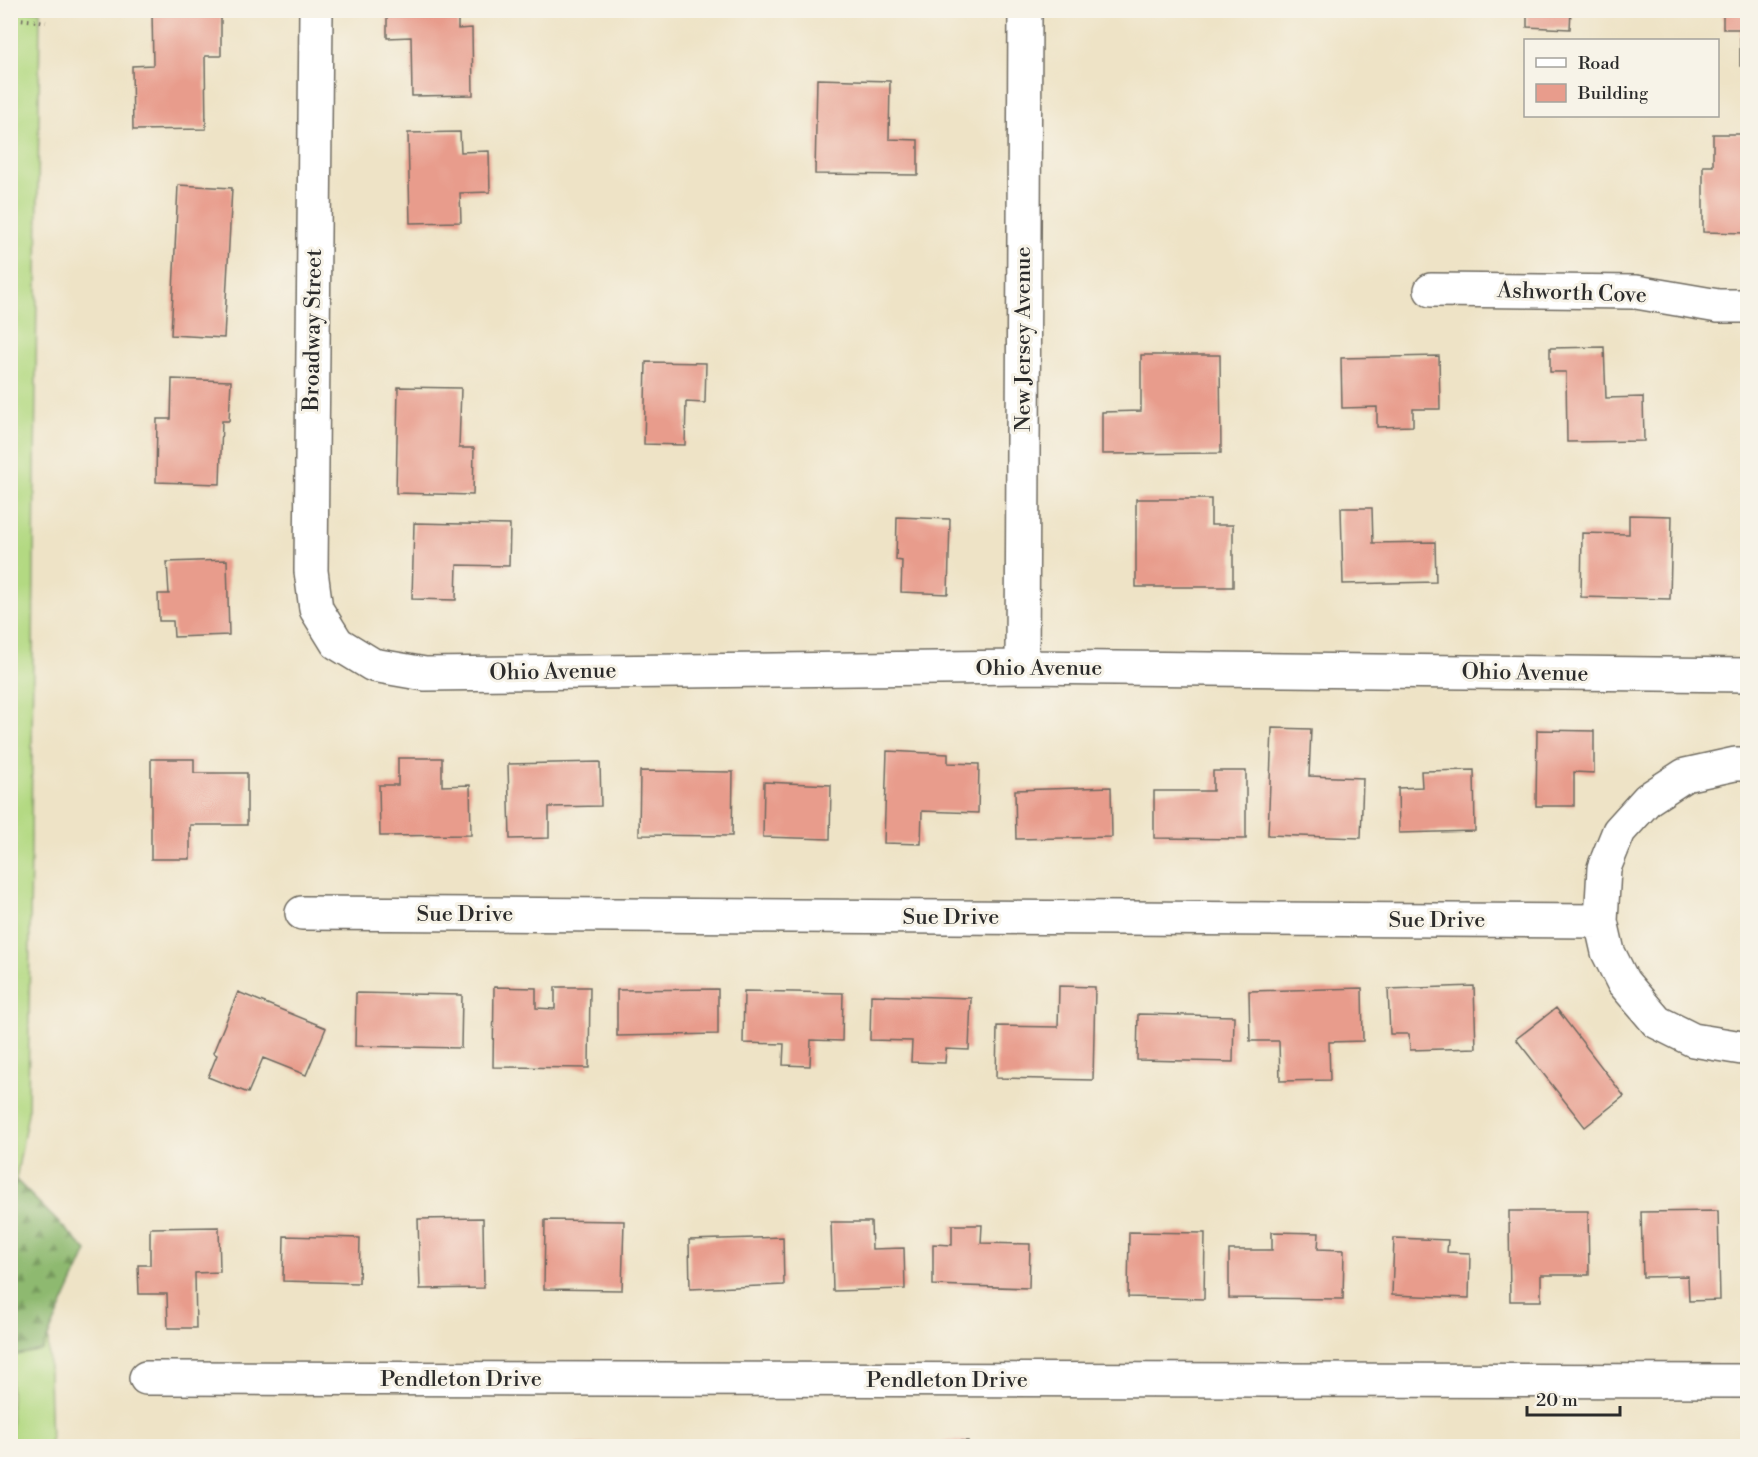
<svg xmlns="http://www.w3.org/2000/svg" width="1758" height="1457" font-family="'Libre Bodoni',serif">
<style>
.grass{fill:#b3d982;stroke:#6f8256;stroke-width:1.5}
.forest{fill:url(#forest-firs);stroke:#5c724e;stroke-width:1.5}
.building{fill:#e89c8c}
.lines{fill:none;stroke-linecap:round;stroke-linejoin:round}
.minor-casing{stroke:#6f6b61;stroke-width:36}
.path{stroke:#6f6b61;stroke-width:4;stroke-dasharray:1.5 4.5;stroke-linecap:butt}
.minor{stroke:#fff;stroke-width:33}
.labels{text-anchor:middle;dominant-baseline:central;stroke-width:6;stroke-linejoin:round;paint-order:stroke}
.street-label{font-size:22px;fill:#2b2b2b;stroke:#f7f3e8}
</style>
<defs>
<pattern id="forest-firs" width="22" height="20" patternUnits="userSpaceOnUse" patternTransform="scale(1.5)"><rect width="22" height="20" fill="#8eb970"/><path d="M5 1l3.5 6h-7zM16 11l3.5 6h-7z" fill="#74975c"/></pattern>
</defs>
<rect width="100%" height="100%" fill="#f7f3e8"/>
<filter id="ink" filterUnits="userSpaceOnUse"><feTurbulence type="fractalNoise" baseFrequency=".0167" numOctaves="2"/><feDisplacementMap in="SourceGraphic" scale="12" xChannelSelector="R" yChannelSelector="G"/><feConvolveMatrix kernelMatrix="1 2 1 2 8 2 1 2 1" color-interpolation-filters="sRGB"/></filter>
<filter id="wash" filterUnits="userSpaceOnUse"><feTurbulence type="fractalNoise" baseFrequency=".008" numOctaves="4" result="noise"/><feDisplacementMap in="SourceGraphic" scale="24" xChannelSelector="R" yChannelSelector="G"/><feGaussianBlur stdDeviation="1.35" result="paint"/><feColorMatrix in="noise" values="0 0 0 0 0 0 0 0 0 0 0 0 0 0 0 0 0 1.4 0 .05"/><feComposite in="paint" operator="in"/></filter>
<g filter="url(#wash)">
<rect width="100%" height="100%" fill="#eee3c6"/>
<path class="grass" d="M10,11H40L28,1113L15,1185H11Z
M48,1337L51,1446H11V1356L42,1350Z"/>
<path class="forest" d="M16,1180L87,1251L42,1350L11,1356L10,1185H15Z"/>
<g id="blocks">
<path class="building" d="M387,10H458V29L472,28L473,95L412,96L411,37L387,38Z
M1527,10H1571L1570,29L1527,27Z
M1723,10H1748V66H1740V29H1723Z
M221,11V56H205L206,129L133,130L132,66L153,65L152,12Z
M817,79L890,81L889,139L918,140V175L815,174Z
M460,132L461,152L489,151L490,192L460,193L461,222L410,223L408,133Z
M1713,134H1748V233L1703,232V166H1713Z
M178,185L232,188L224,338L171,335Z
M1604,347L1606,398L1643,397L1644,441L1567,442L1566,372H1550V348Z
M1141,355H1220L1221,453L1102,454V412L1141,411Z
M1439,356L1440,409H1413V426L1377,427V407L1342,408L1341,358Z
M646,362L706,363L705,403L686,402L685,445L644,444Z
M172,379L231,381L229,421H222L220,484L156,482L157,419H171Z
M398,387L461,388L459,448H474L473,495L396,493Z
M1136,499H1211V525H1233V587H1136Z
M1341,508H1372L1373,543L1435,542L1436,582L1343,584Z
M1629,515L1672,516L1670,599L1581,597L1582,533L1629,534Z
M897,517L950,519L948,594L901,592L902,561L896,560Z
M414,523L510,525L509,566L457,565L456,600L412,599Z
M227,560L229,635L174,637L173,621H159L158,594H169L167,562Z
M1272,728L1311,729L1309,776L1363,778L1361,838L1268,835Z
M1537,730L1594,731V773L1574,772V806H1536Z
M887,751L948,754V763L979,764L978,813L922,811L921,844L884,843Z
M398,758H442V786L470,785L471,835L380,836L379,785H398Z
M151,759H194V773H247V825H190V859H151Z
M600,762L601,806L549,807V838L510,839L508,764Z
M1474,770L1475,831L1399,833L1398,788L1422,787L1421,771Z
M640,771L733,772L732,836L639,835Z
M1213,771H1246V839L1154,838V791H1213Z
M764,782L831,785L830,839L763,837Z
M1111,787L1112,837L1016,839L1015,790Z
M1059,986L1095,987L1093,1080L996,1078L997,1026L1058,1027Z
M1474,986L1476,1048L1410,1050L1409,1034H1390L1388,989Z
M494,987L536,988V1008L555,1009V987H590L589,1068L493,1067Z
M1362,988L1363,1041L1329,1042L1330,1080L1280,1081L1279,1041H1250L1249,991Z
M718,989V1034L617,1036V990Z
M744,991L843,993L842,1041L811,1040L810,1066L783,1065L784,1044L743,1043Z
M238,992L326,1028L306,1075L263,1058L248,1093L208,1077L217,1055L213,1053Z
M356,993L462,995L461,1048L355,1046Z
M871,995L971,998L969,1050L946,1049L945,1063L911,1062L912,1041L870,1040Z
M1556,1008L1624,1096L1585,1127L1516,1039Z
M1138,1014L1234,1016L1233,1062L1137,1060Z
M1509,1211H1588L1589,1275H1541V1301H1510Z
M1718,1211L1720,1300L1689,1301L1688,1276L1643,1277L1641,1212Z
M483,1218L484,1288L420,1289L418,1219Z
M545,1220L624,1221L622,1290L544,1289Z
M831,1222H871L872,1249L904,1248L905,1289L833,1291Z
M952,1225H982L981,1243L1030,1244L1029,1288L933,1285V1244L952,1245Z
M219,1227L220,1272L195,1273L196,1328H168L167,1294H139L138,1265H150V1228Z
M1129,1232L1205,1233L1204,1299L1128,1297Z
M1272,1232L1319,1233L1318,1249L1344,1250L1343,1299L1229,1298V1250H1272Z
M284,1236L360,1238L359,1283L283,1281Z
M783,1237L784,1285L690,1289L689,1240Z
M1394,1238L1448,1240L1447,1252L1470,1253L1469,1298L1392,1295Z
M943,1441H968V1446H943Z
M1715,1442H1748V1446H1715Z
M575,1444H605V1446H575Z
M696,1444V1446H680V1445Z"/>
</g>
</g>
<g filter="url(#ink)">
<use href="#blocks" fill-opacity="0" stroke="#6f6b61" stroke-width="1.5"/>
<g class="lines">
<g class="minor-casing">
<path id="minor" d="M316,10L311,571L316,609L337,643L373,665L425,674L1022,667L1748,675
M1431,290L1636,292L1718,306H1748
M1022,667L1025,10
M1748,764H1735L1685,775L1648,799L1619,831L1604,868L1601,921L1608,952L1623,982L1657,1022L1693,1040L1748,1049
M302,913L1601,921
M146,1378L1748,1381"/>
</g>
<path class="path" d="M10,18L46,22"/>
<use href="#minor" class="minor"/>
</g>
</g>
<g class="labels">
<g class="street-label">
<text transform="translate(1572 293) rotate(2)">Ashworth Cove</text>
<text transform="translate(313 330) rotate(-89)">Broadway Street</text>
<text transform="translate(1023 339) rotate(-90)">New Jersey Avenue</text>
<text x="1039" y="668">Ohio Avenue</text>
<text transform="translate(553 672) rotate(-1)">Ohio Avenue</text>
<text transform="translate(1525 673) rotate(1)">Ohio Avenue</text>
<text x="465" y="914">Sue Drive</text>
<text x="951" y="917">Sue Drive</text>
<text x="1437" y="920">Sue Drive</text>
<text x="461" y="1379">Pendleton Drive</text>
<text x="947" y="1380">Pendleton Drive</text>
</g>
</g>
<rect width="1758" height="1457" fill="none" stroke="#f7f3e8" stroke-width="36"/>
<rect x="1524" y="39" width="195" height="78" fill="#f7f3e8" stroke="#a5a39c" stroke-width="1.5"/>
<rect x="1536" y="58" width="30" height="9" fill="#ffffff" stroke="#a5a39c" stroke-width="1.5"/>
<text x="1578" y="69" font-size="18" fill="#2b2b2b">Road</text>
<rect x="1536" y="84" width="30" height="18" fill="#e89c8c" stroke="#a5a39c" stroke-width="1.5"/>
<text x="1578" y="99" font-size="18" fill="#2b2b2b">Building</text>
<path d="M1527 1406v9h93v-9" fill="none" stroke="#2b2b2b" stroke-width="3"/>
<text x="1536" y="1406" font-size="18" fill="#2b2b2b" stroke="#f7f3e8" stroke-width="4.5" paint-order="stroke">20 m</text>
</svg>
